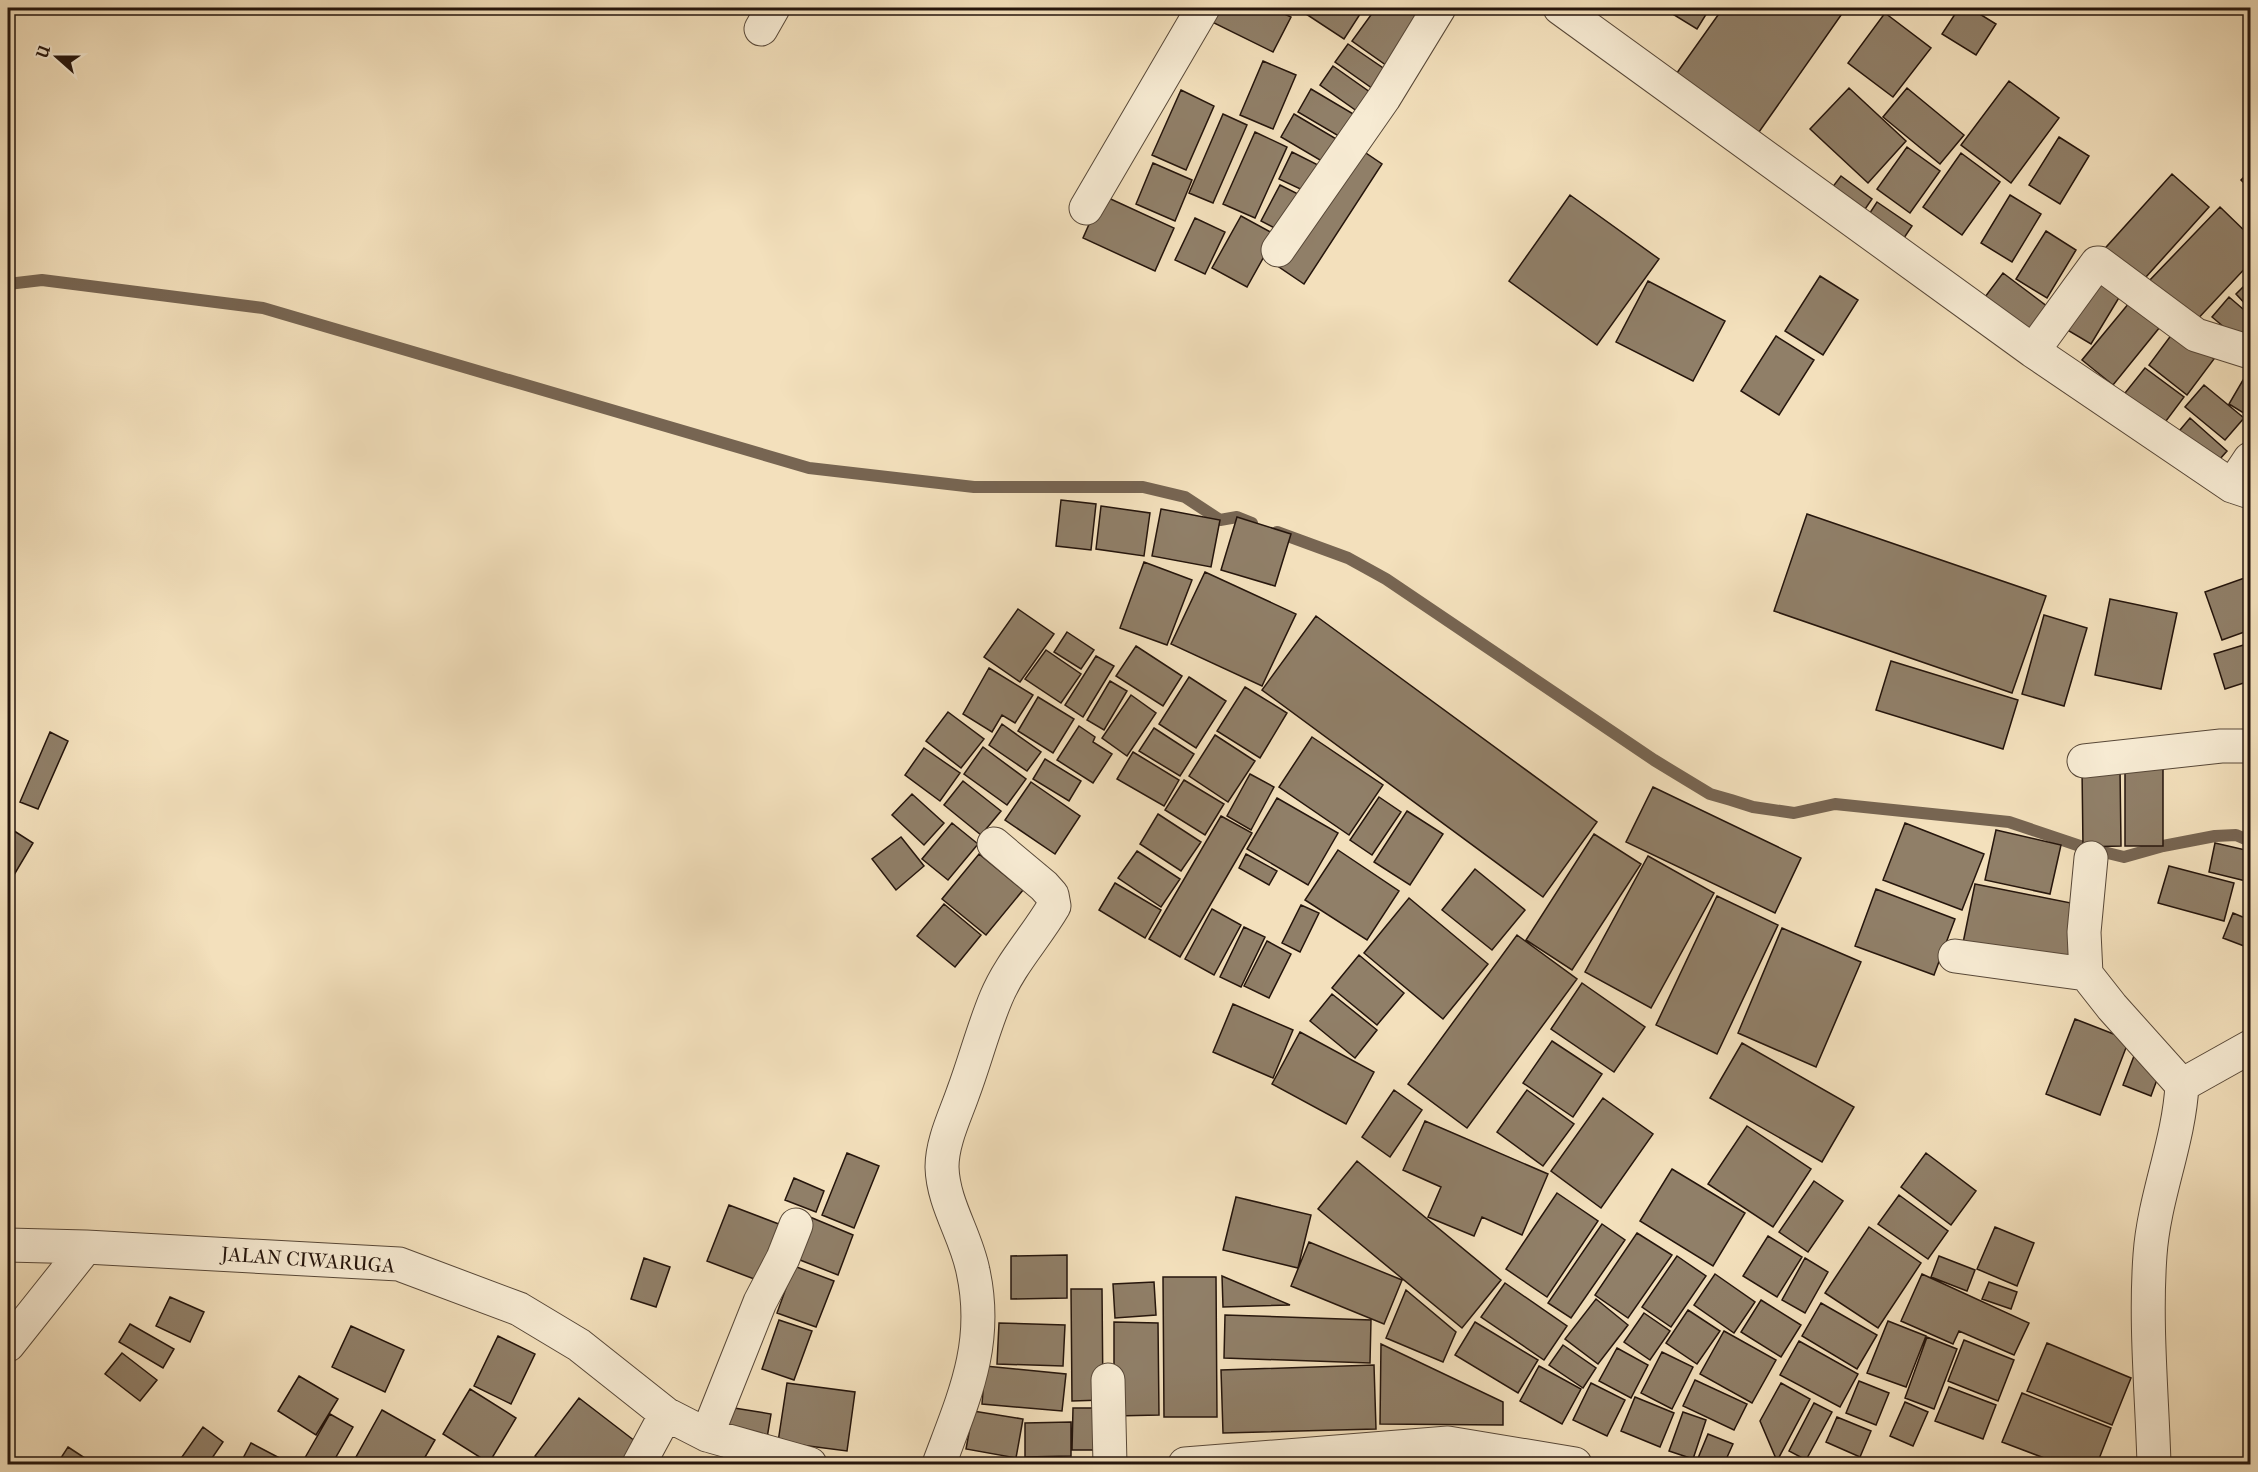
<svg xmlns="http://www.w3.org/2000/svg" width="2258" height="1472" font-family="'IM FELL French Canon',serif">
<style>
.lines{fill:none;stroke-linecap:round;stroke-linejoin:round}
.stream{stroke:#776552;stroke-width:12}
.building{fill:#907f68;stroke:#25150c;stroke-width:1.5}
.minor-casing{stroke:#584838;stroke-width:35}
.minor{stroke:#f7ebd3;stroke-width:33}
.labels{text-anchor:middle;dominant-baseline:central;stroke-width:4.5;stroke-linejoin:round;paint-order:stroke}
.street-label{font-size:20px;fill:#25150c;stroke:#f7ebd3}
</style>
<rect width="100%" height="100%" fill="#f3e0bc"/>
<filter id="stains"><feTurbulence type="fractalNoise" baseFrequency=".00333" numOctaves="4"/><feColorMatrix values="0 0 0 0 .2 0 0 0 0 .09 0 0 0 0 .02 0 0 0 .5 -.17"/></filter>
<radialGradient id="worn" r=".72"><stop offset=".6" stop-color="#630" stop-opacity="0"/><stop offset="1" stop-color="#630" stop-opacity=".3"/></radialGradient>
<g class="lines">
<path class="stream" d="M8,284L42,280L263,308L809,468L974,487H1143L1185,497L1220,520L1237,517L1252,523
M1277,532L1348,558L1386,579L1654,760L1710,794L1731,800L1753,807L1794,813L1835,804L2009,822L2083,847L2124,857L2163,846L2215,836L2236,835L2250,841"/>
</g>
<path class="building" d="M1214,8H1272L1291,17L1273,52L1208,20Z
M1310,8H1364L1344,39L1306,14Z
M1376,8H1432L1390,68L1352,41Z
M1667,8H1710L1697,29L1666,10Z
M1723,8H1846L1752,142L1669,84Z
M1959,8H1970L1996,24L1976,55L1942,34Z
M1885,13L1931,48L1893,97L1848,63Z
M1348,44L1389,72L1376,91L1335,62Z
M1263,61L1296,75L1273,129L1240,115Z
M1333,66L1374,95L1361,114L1320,85Z
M2009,81L2059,118L2011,183L1961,145Z
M1849,88L1906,141L1868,183L1810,129Z
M1907,88L1964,135L1940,164L1883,117Z
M1311,89L1355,115L1342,138L1298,112Z
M1181,90L1214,106L1186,170L1152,155Z
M1223,114L1247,125L1213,203L1189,193Z
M1294,114L1338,140L1325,163L1281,137Z
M1255,132L1287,147L1255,218L1223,204Z
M2059,137L2089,156L2060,204L2029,185Z
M1357,147L1382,164L1304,284L1279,267Z
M1907,147L1940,171L1910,213L1877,189Z
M1292,152L1324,168L1311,194L1279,179Z
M1961,153L2000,182L1962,235L1923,207Z
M1153,163L1192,180L1175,221L1136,204Z
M2250,171V189L2241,180Z
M2172,174L2209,207L2137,287L2099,255Z
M1841,176L1872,199L1857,221L1825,197Z
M1280,185L1304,197L1286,234L1261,221Z
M1102,195L1174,228L1155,271L1083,238Z
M1570,195L1659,259L1597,345L1509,281Z
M2010,195L2041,214L2012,262L1981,243Z
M1877,202L1912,226L1896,250L1862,225Z
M2220,207L2250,236V263L2193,324L2148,282Z
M1241,216L1276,235L1247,287L1212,268Z
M1195,218L1225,232L1205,274L1175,260Z
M2046,231L2076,250L2047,298L2016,279Z
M2003,273L2052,310L2030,342L1979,305Z
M1820,276L1858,300L1823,355L1785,331Z
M2089,277L2120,296L2091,344L2059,325Z
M2250,280V309L2236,294Z
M1648,281L1725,321L1693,381L1616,342Z
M2134,297L2164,322L2113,385L2082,360Z
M2229,297L2250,315V349L2212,317Z
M2175,330L2214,359L2187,395L2149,365Z
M1776,336L1814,360L1779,415L1741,391Z
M2145,368L2184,397L2157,433L2117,403Z
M2250,368V417L2229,404Z
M2204,385L2244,418L2225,440L2185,407Z
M2190,418L2227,451L2212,468L2175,436Z
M1061,500L1096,504L1091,550L1056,546Z
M1101,506L1150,513L1144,556L1096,549Z
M1161,509L1220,520L1211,567L1152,556Z
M1807,514L2046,596L2012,693L1774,611Z
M1237,517L1291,534L1275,586L1221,570Z
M1144,562L1192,580L1167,645L1120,628Z
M1205,572L1296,614L1262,686L1171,644Z
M2250,576V630L2222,640L2205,592Z
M2110,599L2177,613L2161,689L2095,675Z
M1018,609L1054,634L1020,682L984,657Z
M2044,615L2087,628L2064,706L2022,694Z
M1316,616L1597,822L1543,897L1262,690Z
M1067,632L1094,650L1081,669L1054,652Z
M2250,643V681L2225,689L2214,654Z
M1136,646L1182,676L1163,706L1116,676Z
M1046,650L1081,674L1061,703L1025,679Z
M1096,656L1114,666L1083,717L1065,705Z
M1891,661L2018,700L2003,749L1876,710Z
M989,668L1033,695L1015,723L1002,715L992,732L963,714Z
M1189,677L1226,701L1196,748L1159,724Z
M1110,681L1127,691L1104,730L1087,720Z
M1245,687L1287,713L1260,758L1217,731Z
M1131,695L1156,713L1127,756L1102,738Z
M1038,697L1074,719L1053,753L1018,731Z
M948,712L984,739L961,768L926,741Z
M1002,724L1041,752L1027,771L989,745Z
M1079,726L1095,737L1093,742L1112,754L1093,783L1057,760Z
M1154,728L1194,754L1180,776L1139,751Z
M50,732L68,741L38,809L20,802Z
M1215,735L1255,761L1228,802L1189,776Z
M1312,737L1383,785L1349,835L1279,787Z
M983,747L1026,779L1007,805L964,774Z
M924,748L960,773L940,801L905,775Z
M1133,752L1179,780L1164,806L1117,779Z
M1045,759L1081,781L1069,801L1033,779Z
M2120,768L2121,846L2083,847L2082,769Z
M2125,768H2163V846H2125Z
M1250,774L1274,787L1251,830L1227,816Z
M1184,780L1224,804L1205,835L1165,810Z
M963,781L1001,811L981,835L944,805Z
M1031,782L1080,816L1055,854L1005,820Z
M1653,787L1801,858L1775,913L1626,842Z
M912,794L944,823L924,845L892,815Z
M1379,797L1401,812L1372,855L1350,840Z
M1277,798L1338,833L1308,885L1247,849Z
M1407,811L1443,834L1410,885L1374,862Z
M1158,814L1201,842L1181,871L1140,844Z
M1221,816L1252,833L1180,957L1149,939Z
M952,823L978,844L948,880L922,859Z
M1905,823L1984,854L1962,910L1883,880Z
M8,827L33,843L8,885Z
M1996,830L2061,845L2050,894L1985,880Z
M1594,834L1641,864L1572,970L1526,940Z
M901,837L924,866L896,890L872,859Z
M2215,843L2250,851V882L2209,872Z
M1338,850L1399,891L1367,940L1305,900Z
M1137,851L1180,879L1161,907L1118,878Z
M979,854L1023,890L986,935L942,899Z
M1246,854L1277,871L1269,885L1239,868Z
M1648,856L1714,893L1651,1008L1585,972Z
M2169,866L2234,883L2224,921L2158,903Z
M1475,869L1525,910L1492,950L1442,910Z
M1115,883L1161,910L1145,938L1099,910Z
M1975,884L2081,905L2070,964L1963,943Z
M1876,889L1955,919L1934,975L1855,946Z
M1717,896L1778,925L1717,1054L1656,1025Z
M1409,898L1488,964L1443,1019L1364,953Z
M944,904L981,935L955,967L917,936Z
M1301,905L1319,913L1300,952L1282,943Z
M1212,909L1241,925L1214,975L1185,959Z
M2233,913L2250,920V930L2244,946L2223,938Z
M1244,927L1265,937L1241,987L1220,977Z
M1782,928L1861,962L1816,1067L1738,1033Z
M1517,935L1577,979L1467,1128L1408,1084Z
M1267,941L1291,954L1269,998L1244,986Z
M1359,955L1404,993L1377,1025L1332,988Z
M1582,983L1645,1027L1614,1072L1551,1029Z
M1332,994L1377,1030L1355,1058L1310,1021Z
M1233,1004L1293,1030L1273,1078L1213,1052Z
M2075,1019L2129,1040L2100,1115L2046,1094Z
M1300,1032L1374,1072L1346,1124L1272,1084Z
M1552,1041L1602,1074L1573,1117L1523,1083Z
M1742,1043L1854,1107L1822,1162L1710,1098Z
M2134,1056L2162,1066L2151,1096L2123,1085Z
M1394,1090L1422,1110L1390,1157L1362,1137Z
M1527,1090L1574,1124L1543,1166L1497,1132Z
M1603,1098L1653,1134L1601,1208L1551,1171Z
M1425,1121L1548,1174L1522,1235L1482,1217L1474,1236L1428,1217L1441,1187L1403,1170Z
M1747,1126L1811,1169L1773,1227L1708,1184Z
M847,1153L879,1166L854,1228L822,1215Z
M1926,1153L1976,1191L1951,1225L1901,1187Z
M1357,1161L1501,1280L1462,1328L1318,1209Z
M1672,1169L1745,1213L1713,1266L1640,1221Z
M794,1178L824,1191L816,1212L785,1200Z
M1814,1181L1843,1201L1808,1252L1779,1232Z
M1557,1193L1598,1221L1547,1297L1506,1269Z
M1899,1195L1948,1231L1928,1259L1878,1224Z
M1236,1197L1311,1215L1298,1268L1223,1250Z
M729,1205L784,1226L762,1282L707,1261Z
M810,1217L853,1235L838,1275L795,1258Z
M1602,1224L1625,1240L1571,1318L1548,1303Z
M1869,1227L1921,1263L1878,1328L1825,1293Z
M1995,1227L2034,1243L2017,1286L1977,1269Z
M1637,1233L1672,1255L1628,1318L1595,1295Z
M1768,1236L1802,1257L1777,1297L1743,1276Z
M1309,1242L1402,1280L1384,1324L1291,1286Z
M1067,1255V1298L1011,1299V1256Z
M1677,1256L1706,1276L1671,1327L1642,1307Z
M1939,1256L1975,1270L1967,1291L1931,1277Z
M644,1258L670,1267L656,1307L631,1299Z
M1805,1258L1828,1272L1805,1313L1782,1300Z
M794,1266L834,1281L816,1327L777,1313Z
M1715,1274L1755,1302L1734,1333L1694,1305Z
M1922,1274L2029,1323L2014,1355L1959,1331L1953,1344L1901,1321Z
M1222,1276L1290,1305L1223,1307Z
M1163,1277H1216L1217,1417H1164Z
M1154,1282L1156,1315L1115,1318L1113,1284Z
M1989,1282L2017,1292L2011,1309L1982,1299Z
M1505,1283L1567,1326L1544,1360L1481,1317Z
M1071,1289H1102L1103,1400L1072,1401Z
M1406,1290L1456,1332L1443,1362L1386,1338Z
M170,1297L204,1312L190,1342L156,1326Z
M1596,1299L1628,1325L1598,1364L1565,1339Z
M1761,1300L1801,1325L1781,1357L1741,1332Z
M1821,1303L1877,1335L1857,1369L1802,1336Z
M1688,1310L1720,1331L1697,1364L1666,1343Z
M1644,1313L1670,1331L1650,1360L1624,1342Z
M1225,1315L1371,1320L1370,1363L1224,1358Z
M779,1320L812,1331L794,1380L762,1369Z
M1888,1321L1926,1336L1906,1387L1867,1373Z
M1114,1322L1158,1323L1159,1415L1114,1416Z
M1475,1322L1538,1360L1518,1393L1455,1355Z
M999,1323L1065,1325L1063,1366L997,1364Z
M130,1324L174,1349L163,1368L119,1342Z
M351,1326L404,1350L385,1392L332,1367Z
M1724,1331L1776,1360L1752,1403L1700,1374Z
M498,1336L535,1354L511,1404L474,1386Z
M1927,1337L1957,1349L1934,1409L1905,1398Z
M1964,1340L2014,1360L1998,1401L1948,1381Z
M1799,1341L1858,1374L1840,1407L1780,1375Z
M2047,1343L2131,1378L2112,1425L2027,1391Z
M1381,1344L1503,1402V1425L1380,1424Z
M1563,1345L1596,1368L1583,1388L1549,1365Z
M1617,1348L1648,1365L1631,1398L1599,1381Z
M1662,1352L1693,1367L1672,1409L1641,1393Z
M122,1353L157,1380L140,1401L105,1374Z
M1374,1365L1376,1429L1223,1433L1221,1370Z
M985,1366L1066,1374L1062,1411L982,1404Z
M1539,1366L1581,1389L1562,1424L1520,1401Z
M299,1376L338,1399L316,1435L278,1411Z
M1695,1380L1747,1404L1734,1430L1683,1406Z
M1859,1381L1889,1393L1876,1425L1846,1413Z
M787,1383L855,1392L847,1451L778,1442Z
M1591,1383L1625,1400L1607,1436L1573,1420Z
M1781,1383L1810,1399L1777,1461L1760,1421Z
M1949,1387L1996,1405L1983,1439L1935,1421Z
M470,1389L516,1418L489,1463L443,1434Z
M2022,1393L2111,1428L2097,1464H2060L2002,1442Z
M1635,1397L1674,1413L1660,1447L1621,1431Z
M579,1398L644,1448L631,1464H547L535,1456Z
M1905,1402L1928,1412L1913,1446L1890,1436Z
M1814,1403L1832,1412L1806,1460L1789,1451Z
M728,1407L771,1414L767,1438L724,1430Z
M1073,1408H1100V1450H1072Z
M382,1410L435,1440L421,1464H369L356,1457Z
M973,1411L1023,1419L1016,1458L966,1449Z
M1683,1412L1706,1420L1693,1459L1669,1451Z
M330,1414L353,1427L332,1464H305L302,1463Z
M1837,1417L1871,1431L1860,1457L1826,1442Z
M1071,1422V1456L1025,1457V1423Z
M203,1427L223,1442L208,1464H177Z
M1708,1434L1733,1444L1724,1464L1696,1463Z
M251,1443L291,1464H240Z
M68,1447L94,1464H57Z
M462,1458L471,1464H457Z"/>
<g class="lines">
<g class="minor-casing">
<path id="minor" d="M1560,8L2033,351L2232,486L2250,492
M761,29L773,8
M1086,208L1203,8
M1278,250L1384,98L1439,8
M2033,351L2097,263H2099L2196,335L2250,352
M2232,486L2250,459
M2084,761L2221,746H2250
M2091,858L2084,932L2086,974L2112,1007L2182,1085
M1955,956L2086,974
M8,1245L86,1247L399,1264L519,1309L579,1345L666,1414L707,1435L810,1464
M8,1345L86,1247
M1108,1380L1110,1464
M707,1435L760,1302L783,1258L796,1225
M639,1464L666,1414
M939,1464C964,1397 989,1344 973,1271C966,1235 943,1204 942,1167C942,1142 955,1116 963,1093C975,1061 983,1029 996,998C1010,964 1036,937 1054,906L1052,895L1044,886L994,844
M1185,1464L1448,1443L1575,1464
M2154,1464C2152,1395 2145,1324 2150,1255C2154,1197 2179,1142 2182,1085L2250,1047"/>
</g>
<use href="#minor" class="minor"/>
</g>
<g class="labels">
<g class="street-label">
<text transform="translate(308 1260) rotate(4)">JALAN CIWARUGA</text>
</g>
</g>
<rect width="2258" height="1472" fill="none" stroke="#f3e0bc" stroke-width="30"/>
<rect x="9" y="9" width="2240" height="1454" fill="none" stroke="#25150c" stroke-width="3"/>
<rect x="15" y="15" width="2228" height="1442" fill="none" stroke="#25150c" stroke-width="1.5"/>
<g transform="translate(57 57) rotate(291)" stroke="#f7ebd3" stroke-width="4.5" paint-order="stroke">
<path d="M0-4.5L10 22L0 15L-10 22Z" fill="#25150c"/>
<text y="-9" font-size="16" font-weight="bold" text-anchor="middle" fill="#25150c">U</text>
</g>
<rect width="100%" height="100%" filter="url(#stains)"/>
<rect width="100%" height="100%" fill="url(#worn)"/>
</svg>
